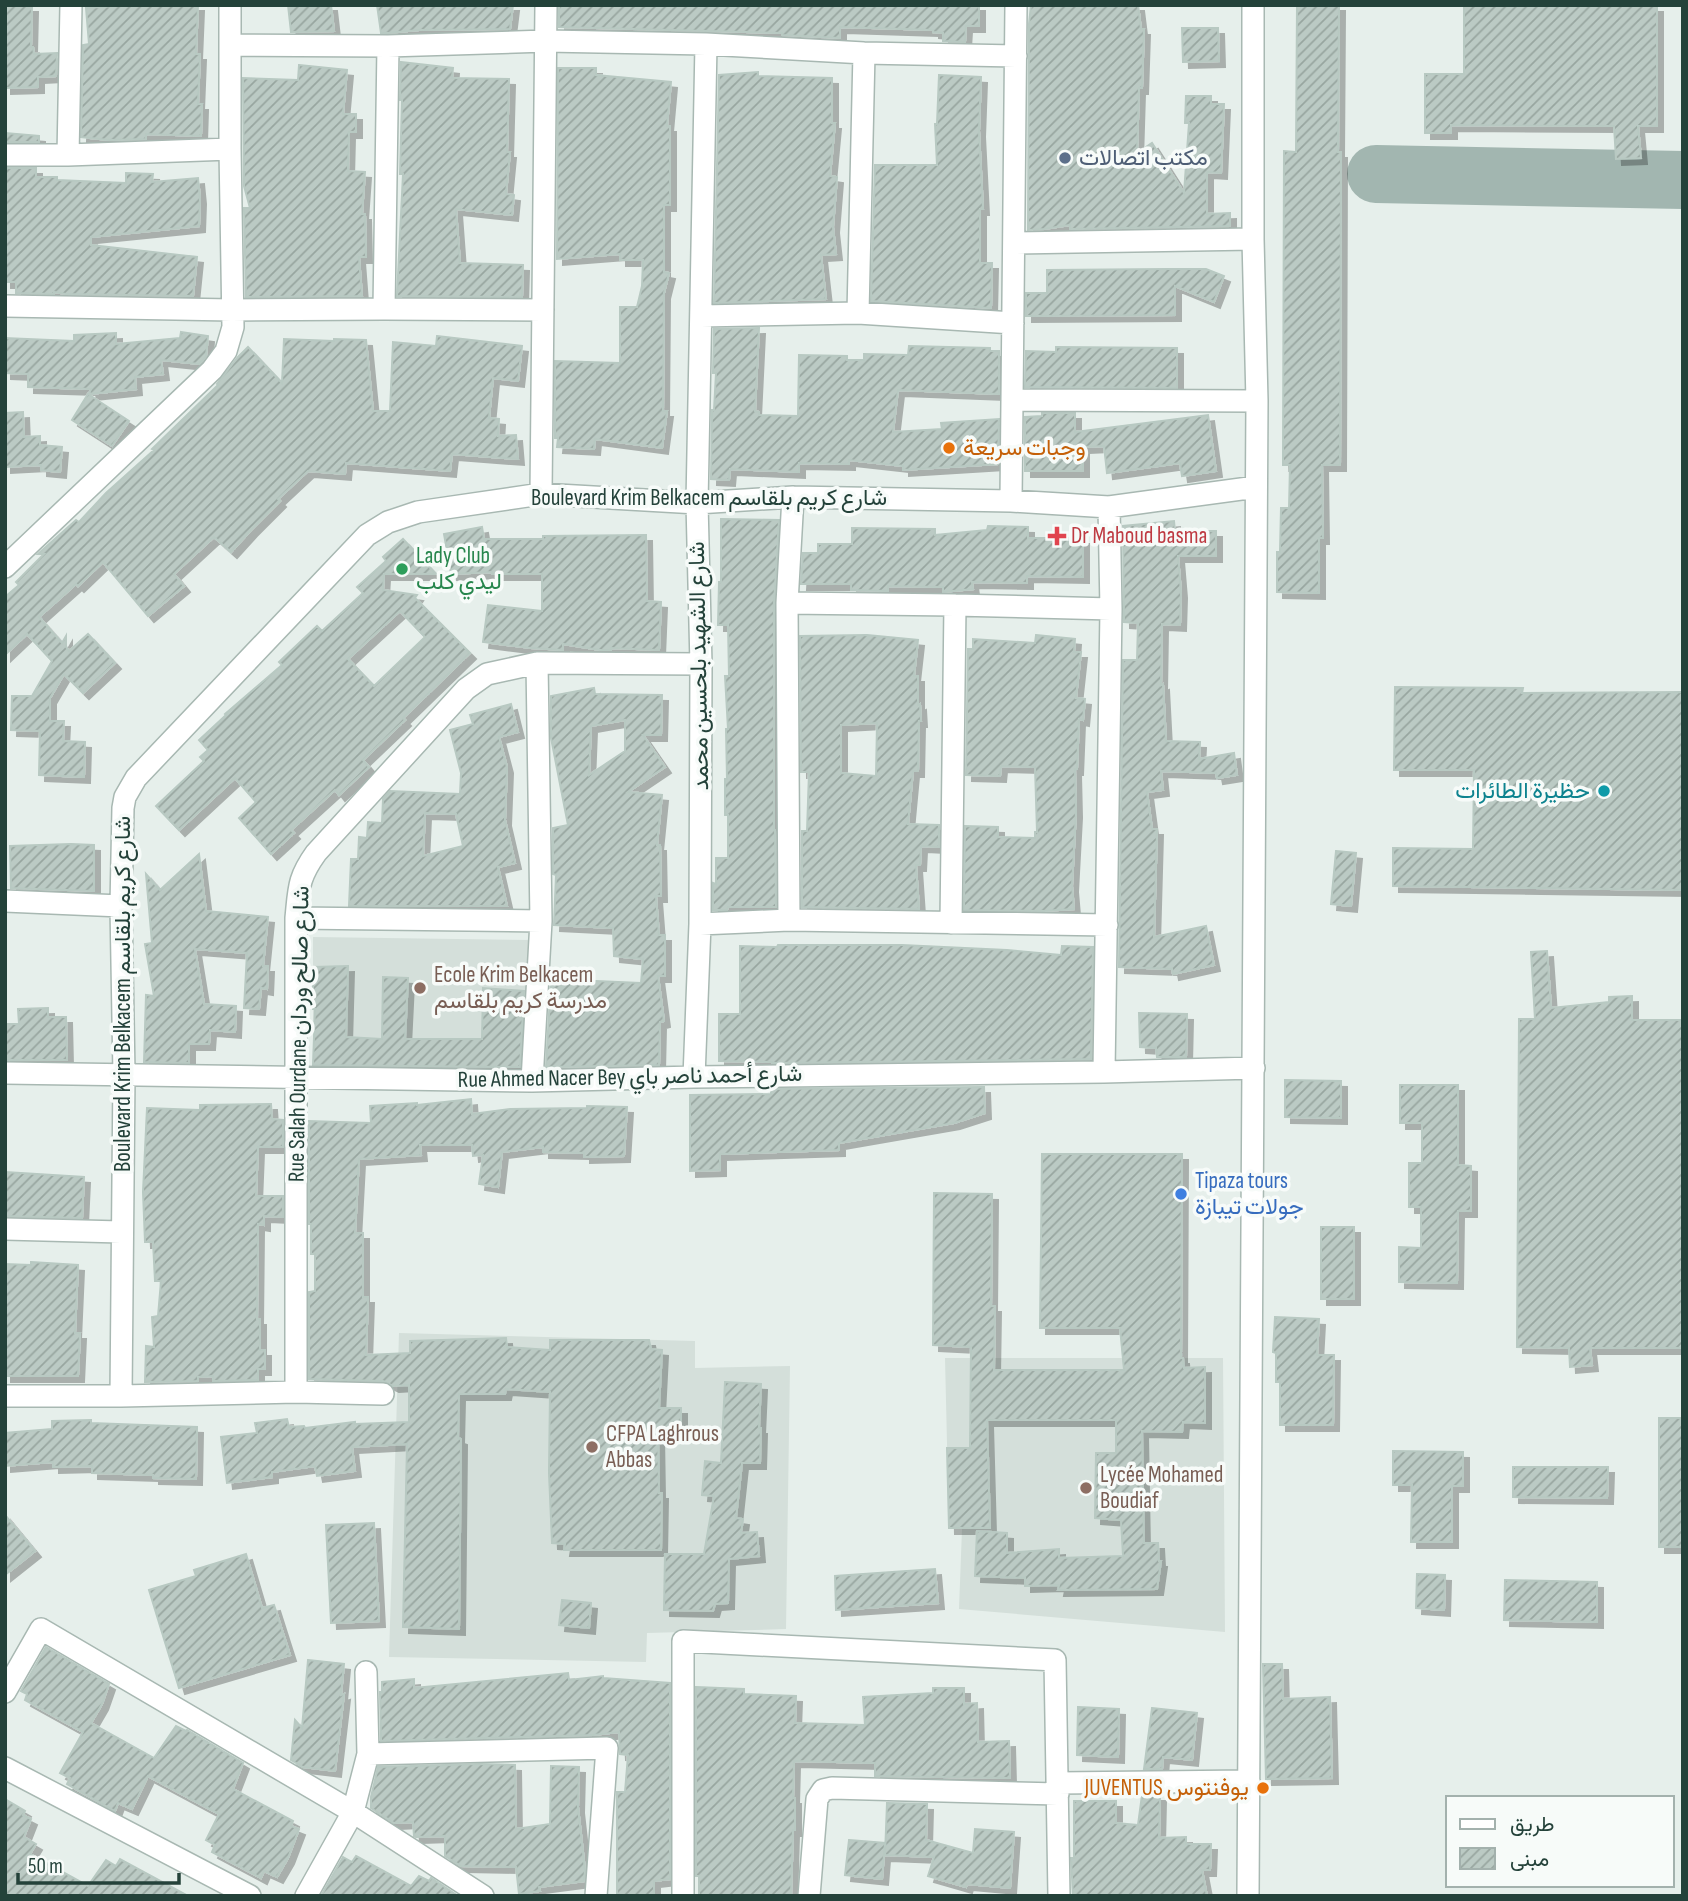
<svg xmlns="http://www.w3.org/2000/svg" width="1688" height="1901" font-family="'Sofia Sans Condensed',Vazirmatn,sans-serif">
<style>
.built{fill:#d4dfda}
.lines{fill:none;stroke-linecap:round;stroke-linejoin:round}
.taxiway{stroke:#a2b6b0;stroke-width:58}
.building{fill:url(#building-hatch);stroke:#b8c9c2;stroke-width:2;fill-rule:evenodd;filter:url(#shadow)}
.minor-casing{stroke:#a8b8b2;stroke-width:24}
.minor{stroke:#fff;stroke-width:21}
.service-dot{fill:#5c6f8a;stroke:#f7fbf9;stroke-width:2.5}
.food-dot{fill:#e8710a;stroke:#f7fbf9;stroke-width:2.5}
.health-dot{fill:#e0444e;stroke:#f7fbf9;stroke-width:2.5}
.leisure-dot{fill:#2e9e5b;stroke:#f7fbf9;stroke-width:2.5}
.culture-dot{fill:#0f9aa8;stroke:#f7fbf9;stroke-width:2.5}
.education-dot{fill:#8d6e63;stroke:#f7fbf9;stroke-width:2.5}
.shop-dot{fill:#3f7fe0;stroke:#f7fbf9;stroke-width:2.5}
.labels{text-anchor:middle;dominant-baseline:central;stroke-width:7;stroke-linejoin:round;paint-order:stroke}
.service-label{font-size:23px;fill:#4e5e75;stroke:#f7fbf9;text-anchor:start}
.food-label{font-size:23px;fill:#c56008;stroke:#f7fbf9;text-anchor:start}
.street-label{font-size:23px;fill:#24423a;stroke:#f7fbf9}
.health-label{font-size:23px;fill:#be3a42;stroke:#f7fbf9;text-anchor:start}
.leisure-label{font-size:23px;fill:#27864d;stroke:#f7fbf9;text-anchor:start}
.culture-label{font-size:23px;fill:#0d838f;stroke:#f7fbf9;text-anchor:end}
.education-label{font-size:23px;fill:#785e54;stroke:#f7fbf9;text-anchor:start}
.shop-label{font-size:23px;fill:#366cbe;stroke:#f7fbf9;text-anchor:start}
</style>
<defs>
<pattern id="building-hatch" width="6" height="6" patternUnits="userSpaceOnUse" patternTransform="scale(1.75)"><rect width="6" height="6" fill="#bbcac4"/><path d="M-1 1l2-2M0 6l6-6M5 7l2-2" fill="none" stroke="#98a6a0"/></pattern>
<filter id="shadow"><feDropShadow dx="6" dy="6" stdDeviation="0" flood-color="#0004"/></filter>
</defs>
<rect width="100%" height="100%" fill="#e6efeb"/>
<path class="built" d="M313,937L530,940L526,1069L313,1067Z
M399,1333L695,1341V1368L790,1366L786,1629L647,1633L646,1662L389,1657Z
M945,1358H1223L1225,1632L959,1609L962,1529L949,1528Z"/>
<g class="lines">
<path class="taxiway" d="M1376,174L1683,180"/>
</g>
<path class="building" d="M129,5H198L196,54H200L198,104H202L201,136L146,134V139L109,140L81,137L83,45L89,44L86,8Z
M288,5H331L334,31L291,32Z
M377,5H513L510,29L419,30L388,33H381Z
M559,5H979V26H966L965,42L943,41V33L933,32V30L840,27V38L782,35V33L559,27Z
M1031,5H1138L1141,29H1144L1142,88H1139L1137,153L1152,143L1184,193L1189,123H1185L1186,96H1211V104H1224L1221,173L1207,172V214L1230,213V226L1070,229V225L1044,229L1028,230L1029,24Z
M1297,5H1339L1338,152H1341L1340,465H1322L1323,538H1319V593L1277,592V552H1280L1281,508H1289L1290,465H1283L1284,151L1296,152Z
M1464,5L1657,6V126H1638L1641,158L1616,159L1614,126L1451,125V133H1425V74H1464Z
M5,6H32L31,47H33L34,54L57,53L56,76L38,77V87L5,88Z
M1182,28H1218L1219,61L1183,62Z
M401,62L453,68L452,78L509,79L507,152H510L506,194L514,195L512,215L456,209L460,263L523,265L522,297L397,296L403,174H400L402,100H400Z
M299,65L347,70L343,114H356V132H349L348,171L365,172L362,214H365L366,257H359L362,296L246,297L244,208H250L244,186L243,78L298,80Z
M558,68H596V75L671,82L667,126H670V205H664V272L669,273L664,293L663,411H667L662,448L595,439L594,449L557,447L558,438H555V361L620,363V307H637L642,286L643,260H620V254L557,259Z
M758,72V76L832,78V123H835L830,176L837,177L833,227L836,254L821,255L826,299L714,303L719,75Z
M939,75L981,77L979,131L983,209H980V263H992L991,308L871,301L875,165H937L935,124H937Z
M5,133L39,136V142H5Z
M5,168H36V177H57V180L126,183V173L153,174L152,182L198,178L200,198L199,226L91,237V245L197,257L193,296L66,294L54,292V294L16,293V282H5Z
M1167,269H1206L1224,276L1214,302L1175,286V315L1026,316V293H1047V270Z
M759,328L755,411L759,412V415L798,416L799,355L847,356V360H864V354L908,355L909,346L990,348V351H999V394L898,390L893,432L942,429L941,423L999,419L998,464L903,470V466L849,460V464L799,463V472L730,469L729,480L711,479L712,410H714L716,373H713L714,329Z
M181,332L208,336L206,356L202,361L199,364L161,360L163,374L135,377L136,389L89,394L91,389L28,387V374L5,373V338L74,341V335L116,333V344L180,338Z
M437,336L522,346L518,381L493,378L489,418L499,419L498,436L516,435L518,459L452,454L450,471L346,463L345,474L308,471L278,499L280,501L251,530L231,552L214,537L174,574L184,586L148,616L103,562L78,586L76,584L39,617L62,643L66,636V647L69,651L88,634L115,663L83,693L64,674L50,698V721H64L63,741L85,742L84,777L39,775L40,731L11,730L12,696H32L52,661L27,634L5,655V597L19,585L16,582L44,554H38L76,520L79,522L106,493L154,450L152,449L218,385L217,384L238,357L248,347L282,383L284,339L334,341V339L366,340L373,411H390L393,342L436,346Z
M1056,347L1177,348V388L1025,387L1026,351L1056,352Z
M88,394L129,421L112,446L72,420Z
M23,412L24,437L40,436V445L62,447L60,472L41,470V465L5,467V413Z
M1042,413H1075V432L1208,415L1216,471L1182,476L1180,463L1107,473L1104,446L1083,447V471H1025V417L1042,416Z
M721,519L779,520L774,603V830H775L776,907H728L727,910H713V883L716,884V858H728V815H725V779H727L726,729H728L725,676H729L728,625H718L719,582H721Z
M1174,521L1175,531H1216V556H1178L1181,592L1180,625L1162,624L1161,685L1163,684L1166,741L1200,742L1199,759L1234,753L1237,775L1217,778L1216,773L1161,771L1163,790L1147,792L1152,829H1157L1154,937L1206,926L1214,965L1173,974L1172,969L1119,967L1123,660H1137L1138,623L1124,622L1123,526Z
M988,526L1028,527V538H1083V577L1027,576V583L972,582L973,589L943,592V587L888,586V591L851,590V584H801L803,553H818V544H852V528L935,529V535L987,530Z
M482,527L484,539H543V536L646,535L647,601L661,602L659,650L611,648V650H600L563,644V650L531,648L483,642L488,605L542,611V574H492V572L451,574L444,534Z
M403,539L436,574H384L383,590L417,595L415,598L470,653L403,718L405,720L363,760L369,767L339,795L335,790L291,830L294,833L271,854L239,818L256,802L235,778L179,830L156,806L204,761L200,757L208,750L199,740L226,715L225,714L282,665L279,662L317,626L322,631L363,593L357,587L386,561L383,557ZM400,611L425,637L374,686L348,659Z
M867,635L918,640L914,676H918V705L920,704L921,721H919L918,771H913L908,824L939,825V847L921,846L920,865H916L919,909L802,907V831H807L809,772H801L800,636ZM877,723L876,776L841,773V725Z
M1036,635L1075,639L1074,652H1081L1076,698L1085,699L1083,720L1079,719L1077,769H1075L1076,812L1072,886L1074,909L1043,911L964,910L965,826L998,827V837L1035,838V832H1037L1035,767L1001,766L1000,776L966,775L968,649H973V639L1035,643Z
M1395,687L1523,688L1522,693L1683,692V890L1393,886V848L1473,849L1474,770H1394Z
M594,688L595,694L662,695L661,735H643L665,767L628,792L662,795L657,845H660L661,896H656L659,935H665V976H658L664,1021L660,1022L659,1065L546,1067L551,979L641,983L643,959L614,956L613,928L554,925L556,875L553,874V828L568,825L551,738V696ZM625,720V751L589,775L591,726Z
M511,704L518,732L499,737L507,767L505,820L515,863L498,867L507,906H349L351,859H358L359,837L367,838L368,822L382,823L383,799L390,791L460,794L461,773L450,730L473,724L470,715ZM425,813L456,814L463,846L423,856Z
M71,844L94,845V891L11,888L10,846Z
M1336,851L1356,853L1351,906L1331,904Z
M199,854L206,911L268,917L263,966H268L267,989L261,988L259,1009L244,1008L247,953L195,949L204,1004L236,1006L235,1032L210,1030L209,1044H189V1063L144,1062L146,995L154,996L145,944L152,943L146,874L160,890Z
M778,945H902L1007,950L1061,955L1062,946L1093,947L1091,1059L772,1063V1062L719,1061V1014H740V946L777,947Z
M1547,951L1551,1008L1609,1002V997L1632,996V1020H1683V1348H1590L1592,1365L1570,1367L1569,1348L1517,1347L1519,1019H1535L1531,952Z
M348,966L346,1037L382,1039L383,977L408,978L405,1039H482L483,988L524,991L520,1067L313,1065L315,1009H313V967Z
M48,1008V1017H66L67,1060H5V1024H19L18,1009Z
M1139,1013L1187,1014L1186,1057H1157L1156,1048L1140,1047Z
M1285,1080L1341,1081V1118L1285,1117Z
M1400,1085H1458V1165L1471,1166V1211H1458L1457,1283L1399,1282V1247L1421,1248V1207H1409V1163H1422V1123H1400Z
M984,1087L985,1113L954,1123L839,1143V1150L720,1154V1170L690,1171V1095L771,1094V1089Z
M471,1099L472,1114L510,1109L587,1108V1106L627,1107L624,1156L584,1157V1153L543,1152V1147L502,1152L498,1187L479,1184L483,1155L473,1156L472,1145H420L421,1155L359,1159L355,1233H363V1297H368L366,1355L410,1353V1341L506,1338L507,1347L550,1350V1340H649L651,1349L662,1350L659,1408H681V1430H658L659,1493H662L661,1550H564L565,1544L552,1543L549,1473L550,1392L506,1389L505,1394H459L458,1438L461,1439L459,1629L403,1627L407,1444L352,1447L355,1471L317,1476L315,1466L272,1472V1477L227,1483L221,1437L257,1433L255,1423L287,1419L289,1427L304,1426L305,1428L355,1422V1424L409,1422V1385L393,1386L383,1381L309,1379V1292L315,1291V1254H311V1224H309V1121L371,1123L370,1106L417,1103V1105Z
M271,1104L272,1119L283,1120V1147H258L256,1196H283V1217L264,1216V1225L258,1224L257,1319H260V1350H265V1369H258V1380L213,1381V1376L198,1377V1381L145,1382L146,1346L154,1347L152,1317L158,1316L161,1281H155L153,1242H145L143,1192L147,1108L200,1110V1105Z
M1042,1154H1182L1181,1358H1183L1184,1368L1205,1367V1423L1183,1422L1182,1432L1142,1431L1144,1543H1158L1159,1561H1161L1157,1589L1058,1590L1059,1585L1025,1586V1578L975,1576L977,1531L1007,1533V1553L1059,1549V1558L1123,1556L1121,1520L1095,1518L1096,1453H1116V1420H987L990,1528H949L947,1448H970L971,1347L933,1345L934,1193L992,1194L991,1306H995L994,1370H1124L1120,1328H1040Z
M5,1172L84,1177L82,1218L5,1216Z
M1321,1227H1354V1299H1321Z
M31,1262L78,1265L75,1333H80L78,1376H5V1264L31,1265Z
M1275,1317L1319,1319L1317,1355H1334L1333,1425H1280V1382H1276V1353L1273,1352Z
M725,1382L761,1384L759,1428H761L760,1463H742L736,1518L743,1519L741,1533L757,1532L759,1556L729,1559L728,1603L715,1604L713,1611L664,1610L665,1554H704L714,1496L702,1495L705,1461L721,1463Z
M1659,1418H1683V1547H1659Z
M91,1420V1423L197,1427L196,1479L153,1478V1475L92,1473V1466L53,1467V1462L5,1466V1433L52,1429V1421Z
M1393,1451L1463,1452V1486H1452V1542H1411L1412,1485H1393Z
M1513,1467H1608L1607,1498L1513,1497Z
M5,1515L35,1551L5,1575Z
M374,1523L379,1621L331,1623L326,1525Z
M246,1554L262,1608L274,1605L290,1655L179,1688L149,1590L196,1576L194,1570Z
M935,1569L938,1603L836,1610L835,1576Z
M1417,1574L1445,1575L1444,1610L1416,1608Z
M1505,1580L1597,1582V1622L1504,1620Z
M562,1600L591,1603L589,1628L559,1625Z
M46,1647L109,1684L102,1704L91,1723L154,1758L176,1726L186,1731L187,1730L243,1763L233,1789L293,1821L291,1826L299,1829L288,1858L277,1877L264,1871L261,1878L212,1852L215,1845L206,1840L219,1814L148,1776L132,1809L118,1803L115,1811L67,1784L70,1778L60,1773L83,1732L25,1700L27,1694L21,1691Z
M308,1660L344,1664L341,1695L344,1694L335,1771L303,1767L291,1760L295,1720L302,1728Z
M1263,1664H1282L1283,1699L1330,1697L1332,1778L1266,1779Z
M568,1673L569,1680L603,1676V1678L670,1683V1879L654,1881V1895H617V1792H625L628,1755L620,1754L619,1732L593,1735L381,1741L380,1692H382V1682L414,1679V1688Z
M696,1687L744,1689V1694L796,1696L795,1723L865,1725L863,1697L933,1693V1688H964V1704L977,1703L978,1742L1009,1741L1010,1778L875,1776V1763L794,1761L793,1798H795V1830H793L791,1896H699V1876H696Z
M1078,1707L1119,1709L1118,1757L1077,1755Z
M1152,1708L1197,1713L1192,1760L1163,1757L1162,1769H1144Z
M481,1764L515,1765L516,1829L550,1824L551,1766L579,1767L578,1807L585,1870L584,1881L539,1887L540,1891L519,1894L516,1867L461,1866L445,1856V1836L416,1837L414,1836L413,1822L394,1823L371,1808V1797L378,1767Z
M1142,1795H1160L1159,1838L1186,1837V1844H1211L1210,1870H1202L1207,1896H1073L1071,1858H1074V1801H1116V1823L1138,1825Z
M5,1799L25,1811L23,1815L31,1819L24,1837L36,1844L30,1854L88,1886L106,1860L116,1866L120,1859L188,1896H5Z
M887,1803L927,1804L926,1840L973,1853L975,1829L1014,1832L1010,1888L967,1884L966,1887L928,1876L934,1857L885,1855Z
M849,1840L885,1843L882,1879L845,1875Z
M356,1856L411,1886L419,1876L429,1881L431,1878L458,1896H321L343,1857L352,1862Z"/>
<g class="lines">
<g class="minor-casing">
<path id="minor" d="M231,45L388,46L546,41L706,44L864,53L1016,56
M5,155H68L230,149
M68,155L71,5
M1014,243L1253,239
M5,306L232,310L384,309L543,310
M384,309L388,46
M858,313L864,53
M701,316L858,313L1013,323
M1012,400L1257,401
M541,494L546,5
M1011,501L1016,5
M5,567L212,370L226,351L233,327L230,149V5
M787,603L955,605L1111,609
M5,901L121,906
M296,918L541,921
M789,920L787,603L793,497
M951,923L955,605
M700,924L789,920L1107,925
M1104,1072L1111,609L1109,507
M5,1073L532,1081L694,1077L1104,1072L1254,1068
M694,1077L700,924L701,664L697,503L706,44
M532,1081L541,921L537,663
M5,1229L121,1232
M296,1392L383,1394
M5,1396H121L296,1392V918C299,888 298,878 316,853L466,689L487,674L537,663L701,664
M121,1396L124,1074L121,906L123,808L125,797L136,778L367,535L388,522L418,512L541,494L697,503L793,497L1011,501L1109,507L1256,487
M5,1692L41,1629L353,1812L483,1896
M368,1754L607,1748L596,1896
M5,1768L250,1896
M1058,1783L1249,1781
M306,1896L353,1812L368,1754L366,1672
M683,1896V1641L1055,1660L1059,1896
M809,1896L817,1799L823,1790L832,1788L1058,1794
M1248,1896L1257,401L1253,239V5"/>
</g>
<use href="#minor" class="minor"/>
</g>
<circle class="service-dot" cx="1065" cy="158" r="7"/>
<g class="food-dot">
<circle cx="949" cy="448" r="7"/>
<circle cx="1263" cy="1788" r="7"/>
</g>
<path class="health-dot" d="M1053.5 525.5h7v7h7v7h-7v7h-7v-7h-7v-7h7z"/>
<circle class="leisure-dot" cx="402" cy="569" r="7"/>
<circle class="culture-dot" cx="1604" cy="791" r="7"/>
<g class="education-dot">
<circle cx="420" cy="988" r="7"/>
<circle cx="592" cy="1447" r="7"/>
<circle cx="1086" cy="1488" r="7"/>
</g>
<circle class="shop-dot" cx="1181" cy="1194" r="7"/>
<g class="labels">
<g class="service-label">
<text x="1079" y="158">مكتب اتصالات</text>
</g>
<g class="food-label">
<text x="963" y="448">وجبات سريعة</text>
<text x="1249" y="1788" text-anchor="end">JUVENTUS يوفنتوس</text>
</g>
<g class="street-label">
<text x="709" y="498">Boulevard Krim Belkacem شارع كريم بلقاسم</text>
<text transform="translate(699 666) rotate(-91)">شارع الشهيد بلحسين محمد</text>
<text transform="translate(123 994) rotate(-90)">Boulevard Krim Belkacem شارع كريم بلقاسم</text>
<text transform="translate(299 1034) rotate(-89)">Rue Salah Ourdane شارع صالح وردان</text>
<text transform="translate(630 1077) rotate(-1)">Rue Ahmed Nacer Bey شارع أحمد ناصر باي</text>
</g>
<g class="health-label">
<text x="1071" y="536">Dr Maboud basma</text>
</g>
<g class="leisure-label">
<text x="416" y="556">Lady Club<tspan x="416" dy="26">ليدي كلب</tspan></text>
</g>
<g class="culture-label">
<text x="1590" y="791">حظيرة الطائرات</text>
</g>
<g class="education-label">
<text x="434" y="975">Ecole Krim Belkacem<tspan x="434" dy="26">مدرسة كريم بلقاسم</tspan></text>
<text x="606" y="1434">CFPA Laghrous<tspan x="606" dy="26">Abbas</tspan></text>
<text x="1100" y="1475">Lycée Mohamed<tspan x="1100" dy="26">Boudiaf</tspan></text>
</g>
<g class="shop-label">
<text x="1195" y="1181">Tipaza tours<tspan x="1195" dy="26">جولات تيبازة</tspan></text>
</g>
</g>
<rect width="1688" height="1901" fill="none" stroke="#24423a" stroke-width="14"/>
<rect x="1446" y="1796" width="228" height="91" fill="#f7fbf9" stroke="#a3b1ad" stroke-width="2"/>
<rect x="1460" y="1819" width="35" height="10" fill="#ffffff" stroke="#a3b1ad" stroke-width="2"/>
<text x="1510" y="1831" font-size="21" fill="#24423a">طريق</text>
<rect x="1460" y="1848" width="35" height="21" fill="url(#building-hatch)" stroke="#a3b1ad" stroke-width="2"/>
<text x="1510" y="1866" font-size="21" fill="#24423a">مبنى</text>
<path d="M18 1873v10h161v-10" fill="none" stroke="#24423a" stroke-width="3.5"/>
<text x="28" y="1873" font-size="21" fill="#24423a" stroke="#f7fbf9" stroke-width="5" paint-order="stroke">50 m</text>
</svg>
